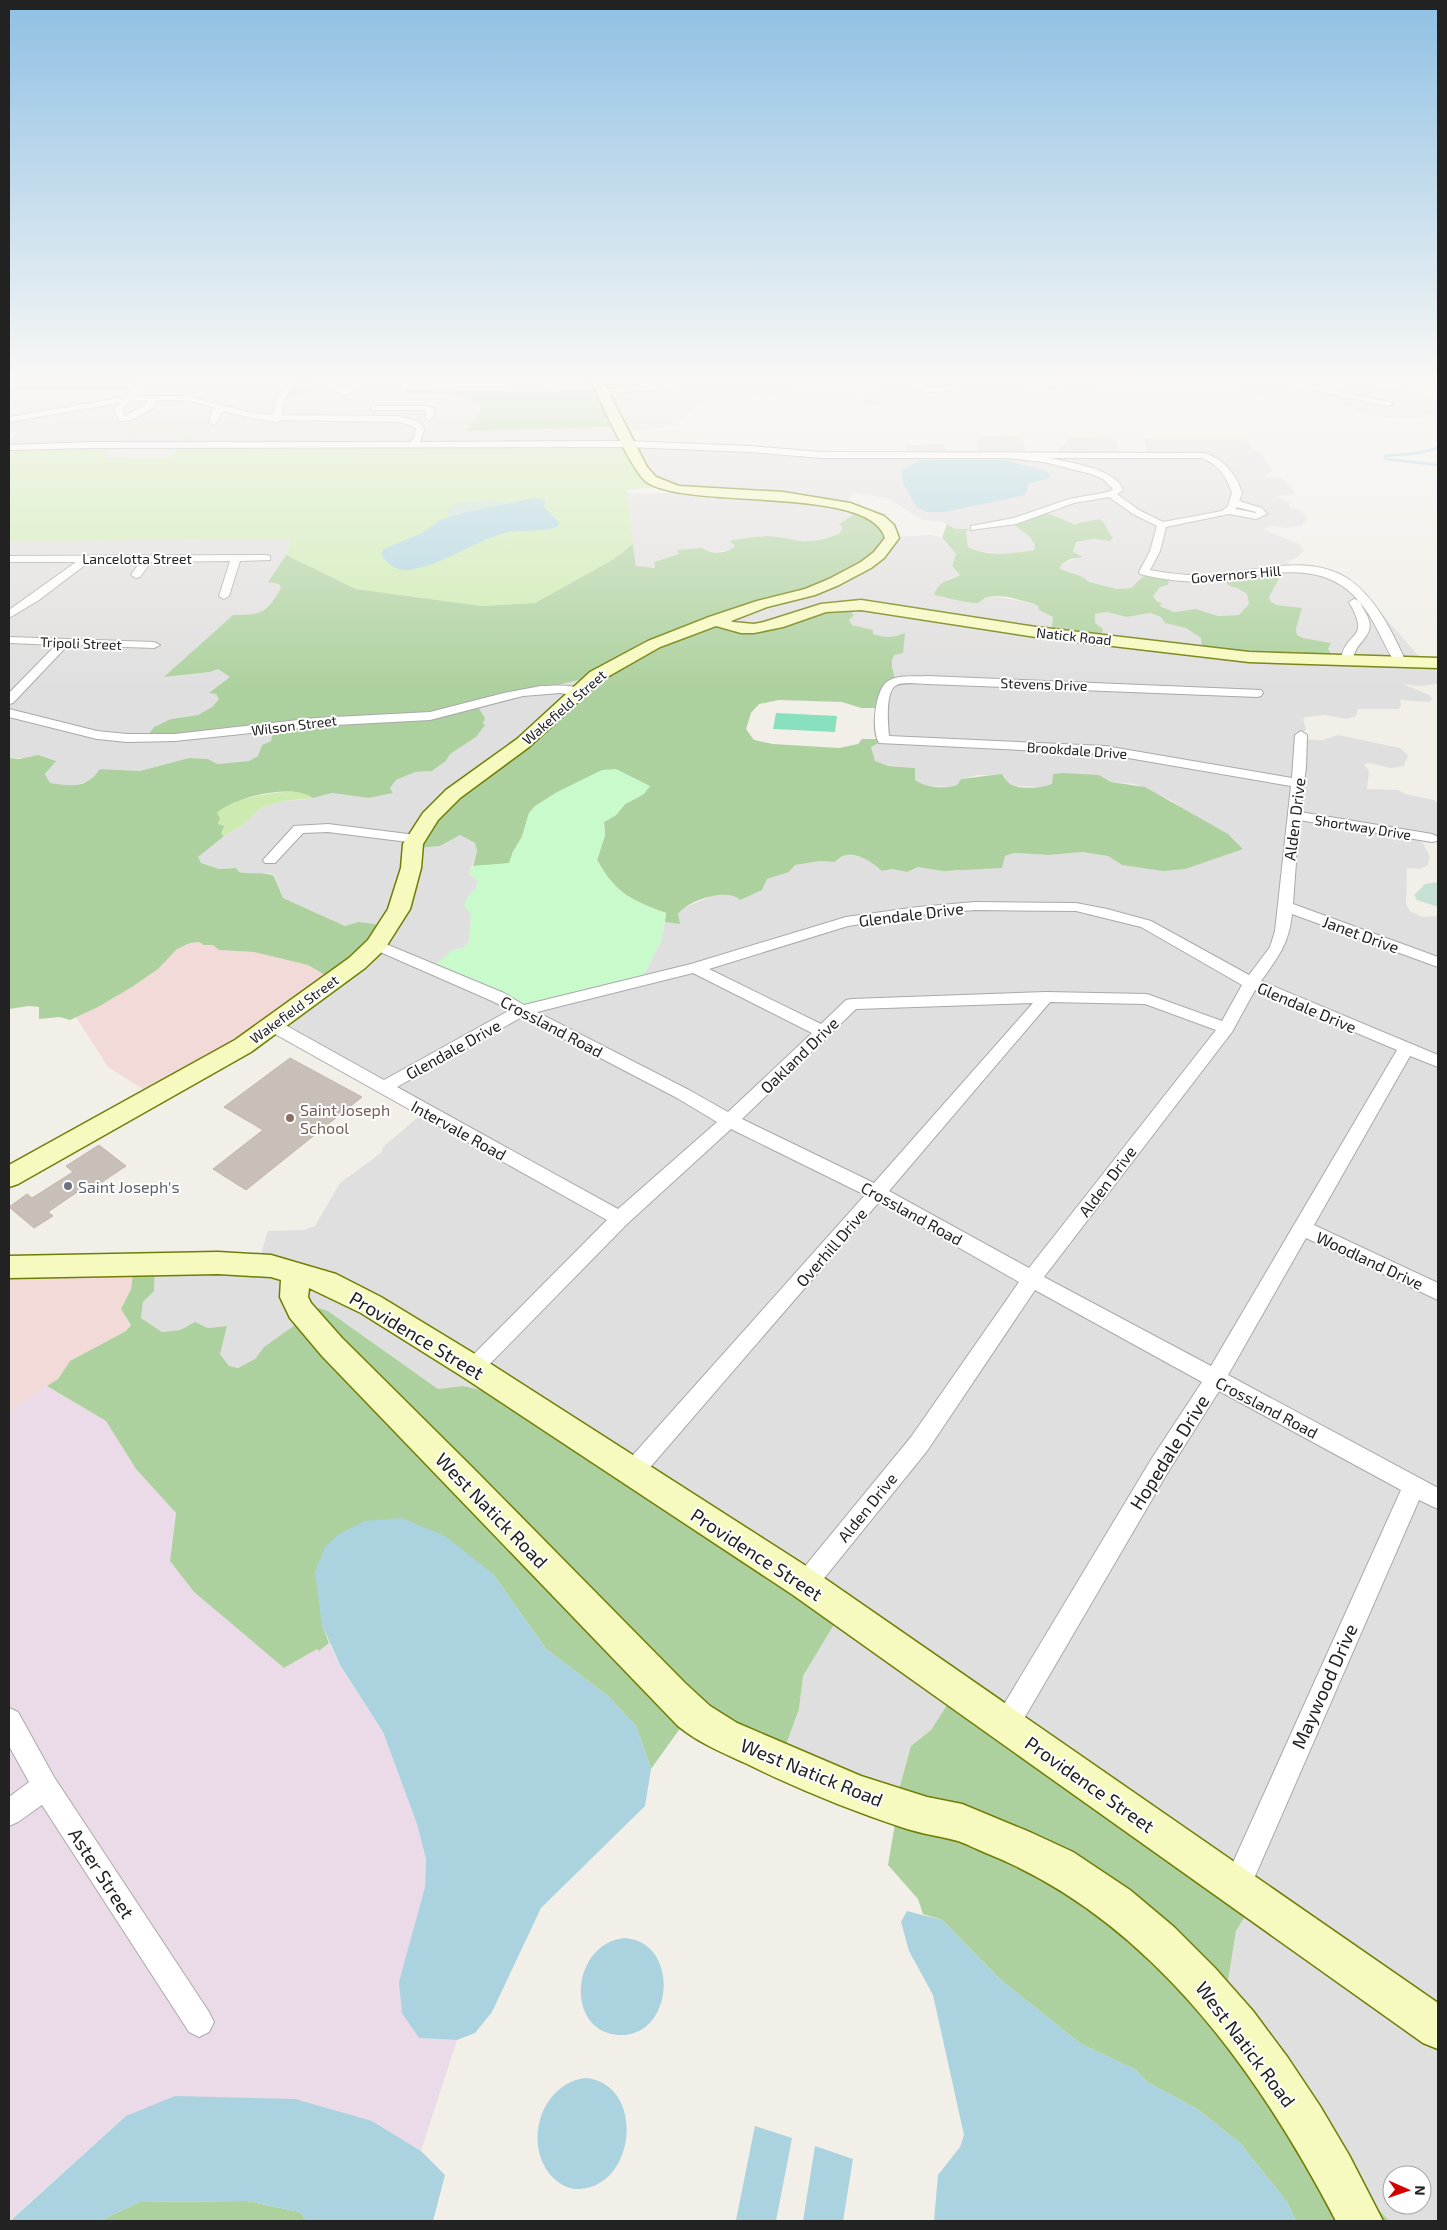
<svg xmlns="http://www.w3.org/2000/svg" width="1447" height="2230" font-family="'Exo 2',sans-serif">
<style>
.residential{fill:#e0dfdf;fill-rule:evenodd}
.commercial{fill:#f2dad9}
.industrial{fill:#ebdbe8}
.education{fill:#ffffe5}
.grass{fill:#cdebb0}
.forest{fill:#add19e}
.wetland{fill:#c6e0d4}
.park{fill:#c8facc}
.pitch{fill:#88e0be}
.parking{fill:#e2e2e2}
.water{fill:#aad3df}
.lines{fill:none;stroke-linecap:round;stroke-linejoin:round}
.stream{stroke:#aad3df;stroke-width:2.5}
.building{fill:#c7bfb8;stroke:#c4b6ab}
.street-casing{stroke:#a9a9a9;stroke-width:2}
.secondary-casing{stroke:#707d05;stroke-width:3}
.street{fill:#fff;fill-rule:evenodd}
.secondary{fill:#f7fabf;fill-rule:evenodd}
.education-dot{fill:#8d6e63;stroke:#fff;stroke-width:2}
.worship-dot{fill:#6b7280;stroke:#fff;stroke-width:2}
.labels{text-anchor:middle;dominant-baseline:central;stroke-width:4;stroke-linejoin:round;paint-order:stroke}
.far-street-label{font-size:14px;fill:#222;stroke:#fff}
.street-label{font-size:16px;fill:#222;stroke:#fff}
.education-label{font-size:16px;fill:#785e54;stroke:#fff;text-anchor:start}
.worship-label{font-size:16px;fill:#5b616d;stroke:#fff;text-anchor:start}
.near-street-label{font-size:19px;fill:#222;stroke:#fff}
</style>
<rect width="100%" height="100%" fill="#f2efe9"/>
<path class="residential" d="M9,377H298L288,396L292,397H298L314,379L320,377H387L408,381L401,388L407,395H447L457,396L476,404L480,407L479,415L467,431L613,427L620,442L9,448V442L18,431H9Z
M513,377H588L593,389L522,392L513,391Z
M602,377H805L787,394L762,397L748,394L716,399L695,407L676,425L628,432Z
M868,377H1029V378L1024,386L1015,390L976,399L864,406L861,402V394L887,391L890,384L875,383Z
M1205,377H1313L1344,382L1365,383L1417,394L1428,399L1438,400V415H1425V418L1420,419H1399L1362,414L1353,407L1312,401L1296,395L1276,392L1264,397L1253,395L1245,393L1241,386L1232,385L1222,378Z
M1004,435L1022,438L1027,453L1059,452V448L1066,444V438L1071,437L1111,438L1116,442L1120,453H1148L1144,440L1149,439H1244L1249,443L1251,448L1262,454L1272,471L1263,477L1281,478L1295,492L1293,495L1275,496L1290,503L1289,508L1300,510L1307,518L1302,525L1287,528L1272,526L1263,529L1299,544L1304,550L1298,557L1287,562L1291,566L1346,578L1356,585L1425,663L1433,664L1438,675V684L1419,686L1403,684L1429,695L1433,699L1429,702L1400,700L1401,705L1399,709H1358L1356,716L1347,719L1325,715L1305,717L1303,719L1306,729L1300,739L1322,740L1338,735L1400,748L1408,755L1404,766L1391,768L1370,763L1364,764L1369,771L1367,789L1398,790L1405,794L1434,800L1438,804V835L1426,836L1421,840L1430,856L1428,865L1420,869L1407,868L1406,904L1410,911L1422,917L1438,916V2221H1389L1345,2173L1227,1988L1236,1931L1253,1903L956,1691L931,1730L911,1746L895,1804L780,1761L799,1709L803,1676L841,1613L463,1386L438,1389L328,1311L301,1323L264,1347L255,1359L238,1368L229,1366L220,1354L227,1326L208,1328L195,1322L180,1330L162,1332L141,1318L143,1302L154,1291L155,1266H257L268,1231L304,1230L315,1226L340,1183L381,1153L383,1147L423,1113L276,1028L358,922L345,926L283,898L275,876L269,873L249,875L239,872L236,868L219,869L201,863L198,857L215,841L241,826L261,808L283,801L307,799L332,793L369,798L393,793L390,788L396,780L415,772L432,771L446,761L450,754L476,737L483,723L478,706L521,693L588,678L440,846L460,835L475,843L477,851L469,874L478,880L476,889L468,896L471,914L469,942L463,948L453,950L645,973L661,941L665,922L678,914L681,909L712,896L727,894L737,897L761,889L767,879L789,872L795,865L820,861L835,862L838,858L847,855L868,858L882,871L892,869L907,872L918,867L957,871L1014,853L1049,855L1082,852L1108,856L1122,865L1156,869L1243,849L1228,834L1192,815L1172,801L1136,784L1111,782L1099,775L1045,787L1013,786L1007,782L1004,776L978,775L961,779L957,785L949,787L921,785L915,780V768L881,765L875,762L871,747L883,740V708L895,681L891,668V660L904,634L892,638L881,637L852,625L849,620L777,626L714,624L895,537L931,535L940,537L956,554L952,566L960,575L948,579L934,595L966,600H981L993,596L1032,603L1038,606L1039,610L1053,617L1051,633L1095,623V614L1107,612L1127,617L1150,613L1161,617L1165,623L1186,628L1201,638L1202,651L1328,648L1331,643L1303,638L1297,635L1296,629L1301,609L1276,605L1269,601V597L1279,579L1269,572L1225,580L1229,586L1237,588L1247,594L1249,604L1239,615L1218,616L1196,609L1174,612L1160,606L1162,603L1153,596L1160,587L1117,589L1089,582L1083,577L1060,569L1061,565L1081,556L1073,552L1076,542L1100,539L1108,534L1103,521L1100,519L1084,523H1069L1060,519L1014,524L1030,537L1035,545L1034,550L1012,554L998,553L975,551L968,547L965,532L967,529H955L944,522L923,520L887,498L854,493L846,502L863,509L839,525L843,528L839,534L808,542L786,540L777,537L731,542L735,546L730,550L717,552L706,551L702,548L678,550L679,554L674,556L654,562L655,569L636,567L627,493H668L673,490L663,486L625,444L636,441L824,453L908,454L905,445L943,444L949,455L979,454L978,445L979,437ZM1392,2175H1422V2205H1392Z
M292,539L286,555L268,582L279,584L281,588L272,604L264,612L254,615H233L165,677L210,672L218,669L231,677L210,693L216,694L219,699L212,707L198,715L171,719L154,727L273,729L271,741L262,745L258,756L249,761L217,764L208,759L189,758L140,771L100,769L93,780L71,786L50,783L45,775L55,761L32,756L25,758H9V541Z"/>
<path class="commercial" d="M199,942L204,945H213L219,950L254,952L308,965L332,979L154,1096L108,1067L76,1017L98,1007L132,987L158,969L177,949L190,943Z
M134,1265L131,1289L121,1309L131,1324L126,1331L70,1361L58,1379L9,1412V1268Z"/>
<path class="industrial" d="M47,1386L106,1421L136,1469L176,1513L170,1561L194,1592L284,1668L317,1649L319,1651L329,1643L340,1666L383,1732L417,1824L426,1859L419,2038L457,2040L421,2151L372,2121L126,2116L9,2221V1412Z"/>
<path class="education" d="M387,377H513V391L404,389L401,388L408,381Z"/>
<path class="grass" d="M1045,377H1152L1144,380L1050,391Z
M141,428L196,429L181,446H620L623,447L640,475L657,487L627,490L633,544L614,559L535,603L481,606L356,589L286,555L291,539L9,541V450L124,446Z
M284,792H305L313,798L283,801L261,808L241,826L224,836L220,834L217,813C232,799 263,794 284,792Z"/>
<path class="forest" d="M298,377H320L314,379L311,388L304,395L287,397Z
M404,389L530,392L593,389L613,427L466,431L479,415L480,407C460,391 430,395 407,395Z
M863,509L887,522L885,556L860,574L841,583L713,622L735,629L847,607L854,615L849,620L852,625L873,630V634C885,638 893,638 905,633L903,653L894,655C888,668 896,672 894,682C893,691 886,701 883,708H861L842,702L779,700L759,704L751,713L746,729L754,740L773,744L839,748L858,744L862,739H883L884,740L871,747L875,761L888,766L915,768V780C926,788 945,789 957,785L961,779L1002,774C1004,777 1006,781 1010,784C1020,790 1042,788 1052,784L1053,774L1063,773L1099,775L1111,782L1145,787L1228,834L1243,849L1185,869L1163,871L1122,865L1108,856L1082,852L1049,855L1014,853L1005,856L1002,868L943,871L918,867L907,872L892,869L882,871C870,860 848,846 835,862L820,861L795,865L789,872L767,879L762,890L740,900C727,887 687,901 678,914L680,924L665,922L666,913C631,900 616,894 597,860L605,835L604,822L616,815L625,804L644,794L529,813L522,837L513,852L509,864L473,866L477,851L475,843L460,835L440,846L416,848L424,828L588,678L521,693L478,707L485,718L483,723L485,725L476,737L450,754L446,761L432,771L415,772L396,780L390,788L393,793L369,798L332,793L313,798C292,783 235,797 217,813L220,818L218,824L224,826L221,834L224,836L198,857L201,863L219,869L236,868L239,872C250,875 264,871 274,876L283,898L345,926L358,922L390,926L332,979L308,965L254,952L219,950L213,945H204L199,942L190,943L177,949L158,969L132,987L98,1007L70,1020L60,1017L39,1019V1007L29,1006L9,1009V758L19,759L38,755L56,761L45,774L50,783C71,786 87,789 100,769L140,771L189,758L208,759L217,764L249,761L258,756L262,745L271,741L273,729L146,738L154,727L171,719L198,715L212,707L219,699L216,694L209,693L230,677L218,669L210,672L164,677L233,615C262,615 266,614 281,588L279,584L268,582L286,555L356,589L481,606L535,603L614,559L633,544L636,566L655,568L654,562L679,554L677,550L702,548C711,555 727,554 735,546L730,541C743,538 764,535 777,537C788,538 797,542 808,541C819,541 829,537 839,534L843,528L839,524Z
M1047,513L1074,524L1100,519C1107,523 1106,532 1113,537L1110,541L1095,539L1076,542L1073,552L1083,557L1070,559L1061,565L1060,569L1083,577L1089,582L1117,589L1131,588L1145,575L1169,579L1168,585L1160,587L1153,596L1157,601L1162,603L1160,606L1174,612L1196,609L1218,616L1239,615L1249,604L1247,594L1237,588L1229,586L1224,580L1269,572L1279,579L1269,597L1270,601L1276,605L1302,608L1296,629L1297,635L1303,638L1331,643L1328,649L1335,660L1202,651L1201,638L1186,628L1165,623L1161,617L1150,613L1127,617L1107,612L1095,614V623L1103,629L1100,639L1051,633L1053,617L1039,610L1038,606L1032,603C1018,600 990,589 979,603C967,604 947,597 934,595C940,579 948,582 960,575L952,566L956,554L942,538L947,524L955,529H969L966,532L968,547C987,557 1014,554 1034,550L1035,545L1030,537L1013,524Z
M134,1265L155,1266L154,1291L143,1302L141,1318L162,1332L180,1330L195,1322L208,1328L227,1326L220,1354L229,1366L238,1368L255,1359L264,1347L319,1308L328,1311L438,1389L463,1386L518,1399L841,1613L803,1676L799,1709L780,1761L686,1720L651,1769L636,1726L608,1696L546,1649L493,1574L322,1625L329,1643L319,1651L317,1649L284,1668L194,1592L170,1561L176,1513L136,1469L106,1421L47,1386L58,1379L70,1361L126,1331L131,1325L121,1309L131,1289Z
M956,1691L1253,1903L1236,1931L1227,1987L1345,2173L1389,2221H1296L1287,2202L1240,2143L1197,2109L1147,2082L1136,2070L1081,2044L1002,1981L942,1920L923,1914L918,1899L888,1865L897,1811L895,1804L911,1746L931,1730Z
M247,2201L300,2212L307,2221H99L140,2202Z"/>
<path class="wetland" d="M490,499L511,504L492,506L449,518L447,514L449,508L454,504Z
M1438,882V907L1417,900L1414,895L1425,884Z"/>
<path class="park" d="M616,769L650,786L644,794L625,804L616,815L604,822L605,835L597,860C616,894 631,900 666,913L661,941L645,973L644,980L523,1011L432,967L453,950L463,948L469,942L471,914L464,906L468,896L476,889L478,880L469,874L473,866L509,863L513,852L522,837L529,813L535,806L557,792L602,770Z"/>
<path class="pitch" d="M776,713L837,716L835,732L773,729Z"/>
<path class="parking" d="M125,387L121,396L84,401L90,389Z
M141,430H191L181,442H129Z
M113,447L178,448L169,458L104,457Z"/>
<path class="water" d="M931,460H1005L1048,472L1050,478L1027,484V492L1022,496L945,512H927L916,507C911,494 900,485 902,470L918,461Z
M535,498L545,500L544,507L559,522L558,526C546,533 520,529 505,533C472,542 443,565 409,570C398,572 386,563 381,554L384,549L422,533L438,521L467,512Z
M402,1518L445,1536L493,1574L546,1649L608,1696L636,1726L651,1769L645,1806L541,1908L492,2012L475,2033L457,2040L419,2038L402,2013L399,1982L425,1887L426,1859L417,1824L383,1732L340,1665L322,1625L315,1572L325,1547L339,1534L365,1521Z
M907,1911L942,1920L1002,1981L1081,2044L1136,2070L1147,2082L1197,2109L1240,2143L1287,2202L1296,2221H934L938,2175L960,2147L964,2135L933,1995L909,1951L901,1922Z
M625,1938C682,1943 673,2039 618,2035C564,2031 571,1943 625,1938Z
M586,2078C645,2084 637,2185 580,2189C566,2190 554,2181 546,2169C525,2135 545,2082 586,2078Z
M175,2096L295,2099L372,2121L421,2151L445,2175L433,2221H307L300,2212L247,2201L140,2202L99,2221H10L126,2116Z
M755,2126L792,2138L776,2221L736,2220Z
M815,2146L853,2159L843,2221H803Z"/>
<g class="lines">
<path class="stream" d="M1438,448L1419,453L1385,456V459L1438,465"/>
</g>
<path class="building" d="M290,1058L362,1097L246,1190L213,1169L263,1130L224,1107Z
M99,1145L126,1166L93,1188L89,1184L48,1212L53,1216L34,1228L9,1207L27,1194L32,1198L73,1172L66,1166Z"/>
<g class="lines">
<g class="street-casing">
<path id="street" d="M905,377H913C926,401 969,376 988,377C975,390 933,396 915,389C910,386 908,382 905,377Z
M1043,377H1051L1057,386L1056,388H1050Z
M1249,377H1264L1389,402L1393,404L1389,406Z
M291,378L298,380L284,399L282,415L399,416L419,422L424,429L420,442L628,441L750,446L821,452L1204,453C1224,459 1236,474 1242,493L1239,501L1262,508L1267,514L1256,519L1229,514L1166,527L1160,551L1150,570C1170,574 1191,576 1211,575C1255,572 1306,553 1347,578C1375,596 1393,633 1406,662L1400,665L1396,664C1382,643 1375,618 1357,599C1319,556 1261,577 1213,581C1188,583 1164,580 1140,574L1139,572L1150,551L1157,526L1133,514L1109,497L1074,503L1016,524L971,530V526L1014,518L1069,499L1108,492L1113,489L1103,479L1091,474L1044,462L1006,458H821L750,452L628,447L91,448L9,450V446L11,445L91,442H410L414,438L416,429L413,426L399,422L281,420L277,422L251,418L225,411L221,412L217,422L213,425L209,422L213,410L216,408C196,401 176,399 156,400L155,407C144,413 133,422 120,421L114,409L120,403L9,422V417L125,397L133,388H9V384H140L144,386L135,396H187L251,413L273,415L276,399ZM147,400V404L125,416L122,409L130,401ZM1049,458H1201C1217,463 1227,477 1232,493L1228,506L1222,511L1163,522L1139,510L1117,494L1123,490C1117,469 1068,462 1049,458ZM1237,507L1256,512V513L1235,509Z
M689,379H692V383L647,390L601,394L597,392L601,390L647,386Z
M346,386L356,390L346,395L332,391Z
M371,406H427L435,409L433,417L429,420L425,417L426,410H371Z
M266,555L270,556V560L240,561L229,596L224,599L219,596L230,561L151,562L140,577L136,578L131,575L140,562H89L39,600L9,618V610L76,562H9V556Z
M1354,599C1360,600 1361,605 1364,610C1381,637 1355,638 1353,660L1347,663L1341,660C1345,629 1372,642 1349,602Z
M9,637L154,642L160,645L154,648L68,645L13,703L9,704V693L56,645L9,643Z
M927,676L1261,690L1263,693L1261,696L1257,697L927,684C919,684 902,681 895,686C885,694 888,725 889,736L1105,746L1292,778L1295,735L1301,731L1307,735L1306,767L1300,812L1432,834L1438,837L1437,841L1432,842L1299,820L1293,904L1438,957V967L1292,914C1289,944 1278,957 1261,981L1438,1055V1067L1410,1056L1314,1225L1438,1283V1300L1306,1238L1228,1375L1438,1488V1509L1419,1500L1246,1897L1236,1901L1226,1897L1222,1887L1401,1490L1219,1391L1168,1472L1015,1734L1006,1738L997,1734L993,1725L997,1716L1152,1458L1202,1382L1035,1290L927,1451L813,1592L805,1595L797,1592L793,1584L797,1576L911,1437L1019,1282L879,1202L640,1479L632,1482L624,1479L621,1472L624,1465L865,1195L731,1129L627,1224L480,1374L473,1377L466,1374L463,1368L466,1362L607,1220L266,1029L264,1025L266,1021L272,1020L278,1021L384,1080L510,1010L492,1001L371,948L368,945L371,942H381L504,993L524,1005L691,964L846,917L918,907L975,902L1076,903L1107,909L1151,921L1249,975L1270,947L1275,931L1291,786L1105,754L879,743C871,730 875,689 888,681C899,674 915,677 927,676ZM975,910L1076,911L1141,927L1242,985L1222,1021L1147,994L1046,992L852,999L846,1000L821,1024L709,969L848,926L918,915ZM693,973L812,1033L728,1112L689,1090L537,1012ZM1255,990L1397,1050L1211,1366L1044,1277L1232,1032ZM1050,1002L1145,1004L1216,1030L1029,1268L889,1191ZM1033,1003L874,1183L742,1119L856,1009ZM522,1017L677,1098L717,1122L618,1209L397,1087Z
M541,686C553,686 576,683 585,692L579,696L560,693L523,696L430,720L316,726L175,741L127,742L97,739L9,717V709L97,731L127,734H175L316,718L430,712L504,693Z
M328,824L416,835L423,839L416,843L328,832L303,833L275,863H265L263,860L294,826Z
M9,1708L18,1712L54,1777L209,2012L214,2022L209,2032L199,2037L189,2032L42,1805L18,1822L9,1826V1797L29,1782L9,1746Z"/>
</g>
<g class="secondary-casing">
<path id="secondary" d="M589,377H601L647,467L656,477L679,486L783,492L850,503L884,516L894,525L899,538L884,558L871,568L839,585L815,595L767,607L731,621L733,622L754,624L764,622L821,604L861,600L1036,627L1249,652L1438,658V668L1249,662L1036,637L861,610L826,612L783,627L754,633H741L716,626L660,647L602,680L529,747L460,798L438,820L423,844L421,868L410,909L384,950L365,968L251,1052L18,1184L9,1187V1165L235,1040L349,958L368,940L388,909L401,868L403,844L423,813L446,790L517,739L590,672L648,641L709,617L757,601L805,589L829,579L861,562L874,552L885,538C870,485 693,510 648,483C633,475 599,397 589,377Z
M218,1252L271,1255L336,1274L381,1297L483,1359L817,1573L1438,2003V2049L1423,2043L793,1595L463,1377L361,1313L309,1288L308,1297L311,1303L342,1338L473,1468L685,1683L710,1706L737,1723L861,1776L927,1797L962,1804L1032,1833L1073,1852L1130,1890L1174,1927L1215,1968L1253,2011L1288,2058L1320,2106L1349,2155L1383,2221H1336C1257,2070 1149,1918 986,1853C976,1849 967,1844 958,1841C940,1836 922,1834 904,1828C849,1810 796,1788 745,1763C721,1752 699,1743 678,1726L322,1356L290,1318L280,1297L281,1280L271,1277L218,1274L9,1278V1256Z"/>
</g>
<use href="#street" class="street"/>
<use href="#secondary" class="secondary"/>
</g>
<linearGradient id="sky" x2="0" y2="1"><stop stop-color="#8fc0e4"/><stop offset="0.55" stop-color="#f9f8f5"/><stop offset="1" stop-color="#f9f8f5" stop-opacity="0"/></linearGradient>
<rect width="1447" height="689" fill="url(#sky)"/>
<circle class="education-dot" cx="290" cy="1118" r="5"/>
<circle class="worship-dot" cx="68" cy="1186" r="5"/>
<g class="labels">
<g class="far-street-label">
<text x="137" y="558">Lancelotta Street</text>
<text transform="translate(1236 574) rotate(-5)">Governors Hill</text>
<text transform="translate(1074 636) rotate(6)">Natick Road</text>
<text transform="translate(81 643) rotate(2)">Tripoli Street</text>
<text transform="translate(1044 684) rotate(2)">Stevens Drive</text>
<text transform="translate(564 707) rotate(-41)">Wakefield Street</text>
<text transform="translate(294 725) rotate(-7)">Wilson Street</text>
<text transform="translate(1077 750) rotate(4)">Brookdale Drive</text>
<text transform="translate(1363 827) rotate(9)">Shortway Drive</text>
<text transform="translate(294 1009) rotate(-36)">Wakefield Street</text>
</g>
<g class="street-label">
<text transform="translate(1294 819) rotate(-83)">Alden Drive</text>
<text transform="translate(911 914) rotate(-7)">Glendale Drive</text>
<text transform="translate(1361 934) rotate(20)">Janet Drive</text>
<text transform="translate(1307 1007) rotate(23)">Glendale Drive</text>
<text transform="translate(552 1026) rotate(28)">Crossland Road</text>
<text transform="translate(453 1049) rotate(-29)">Glendale Drive</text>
<text transform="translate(799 1055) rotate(-44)">Oakland Drive</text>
<text transform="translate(459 1130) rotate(29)">Intervale Road</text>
<text transform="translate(1107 1181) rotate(-53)">Alden Drive</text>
<text transform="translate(912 1213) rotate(29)">Crossland Road</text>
<text transform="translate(831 1247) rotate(-49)">Overhill Drive</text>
<text transform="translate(1370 1260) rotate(25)">Woodland Drive</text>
<text transform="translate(1267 1407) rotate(28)">Crossland Road</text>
<text transform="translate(867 1507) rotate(-51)">Alden Drive</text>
</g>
<g class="education-label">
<text x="300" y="1109">Saint Joseph<tspan x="300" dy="18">School</tspan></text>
</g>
<g class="worship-label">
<text x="78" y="1186">Saint Joseph's</text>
</g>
<g class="near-street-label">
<text transform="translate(417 1335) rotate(31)">Providence Street</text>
<text transform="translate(1169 1452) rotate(-58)">Hopedale Drive</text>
<text transform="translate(492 1510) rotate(46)">West Natick Road</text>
<text transform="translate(757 1554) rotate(33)">Providence Street</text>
<text transform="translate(1324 1686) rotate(-66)">Maywood Drive</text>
<text transform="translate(812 1772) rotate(22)">West Natick Road</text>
<text transform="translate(1090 1784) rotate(35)">Providence Street</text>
<text transform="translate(102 1873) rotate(57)">Aster Street</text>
<text transform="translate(1246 2044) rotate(53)">West Natick Road</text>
</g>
</g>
<rect width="1447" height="2230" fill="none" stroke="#222222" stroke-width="20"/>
<g transform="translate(1407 2190) rotate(92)"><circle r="24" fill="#ffffff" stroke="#a7a7a7"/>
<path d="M0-4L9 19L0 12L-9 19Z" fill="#d40000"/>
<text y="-8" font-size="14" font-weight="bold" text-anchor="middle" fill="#222222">N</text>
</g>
</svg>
